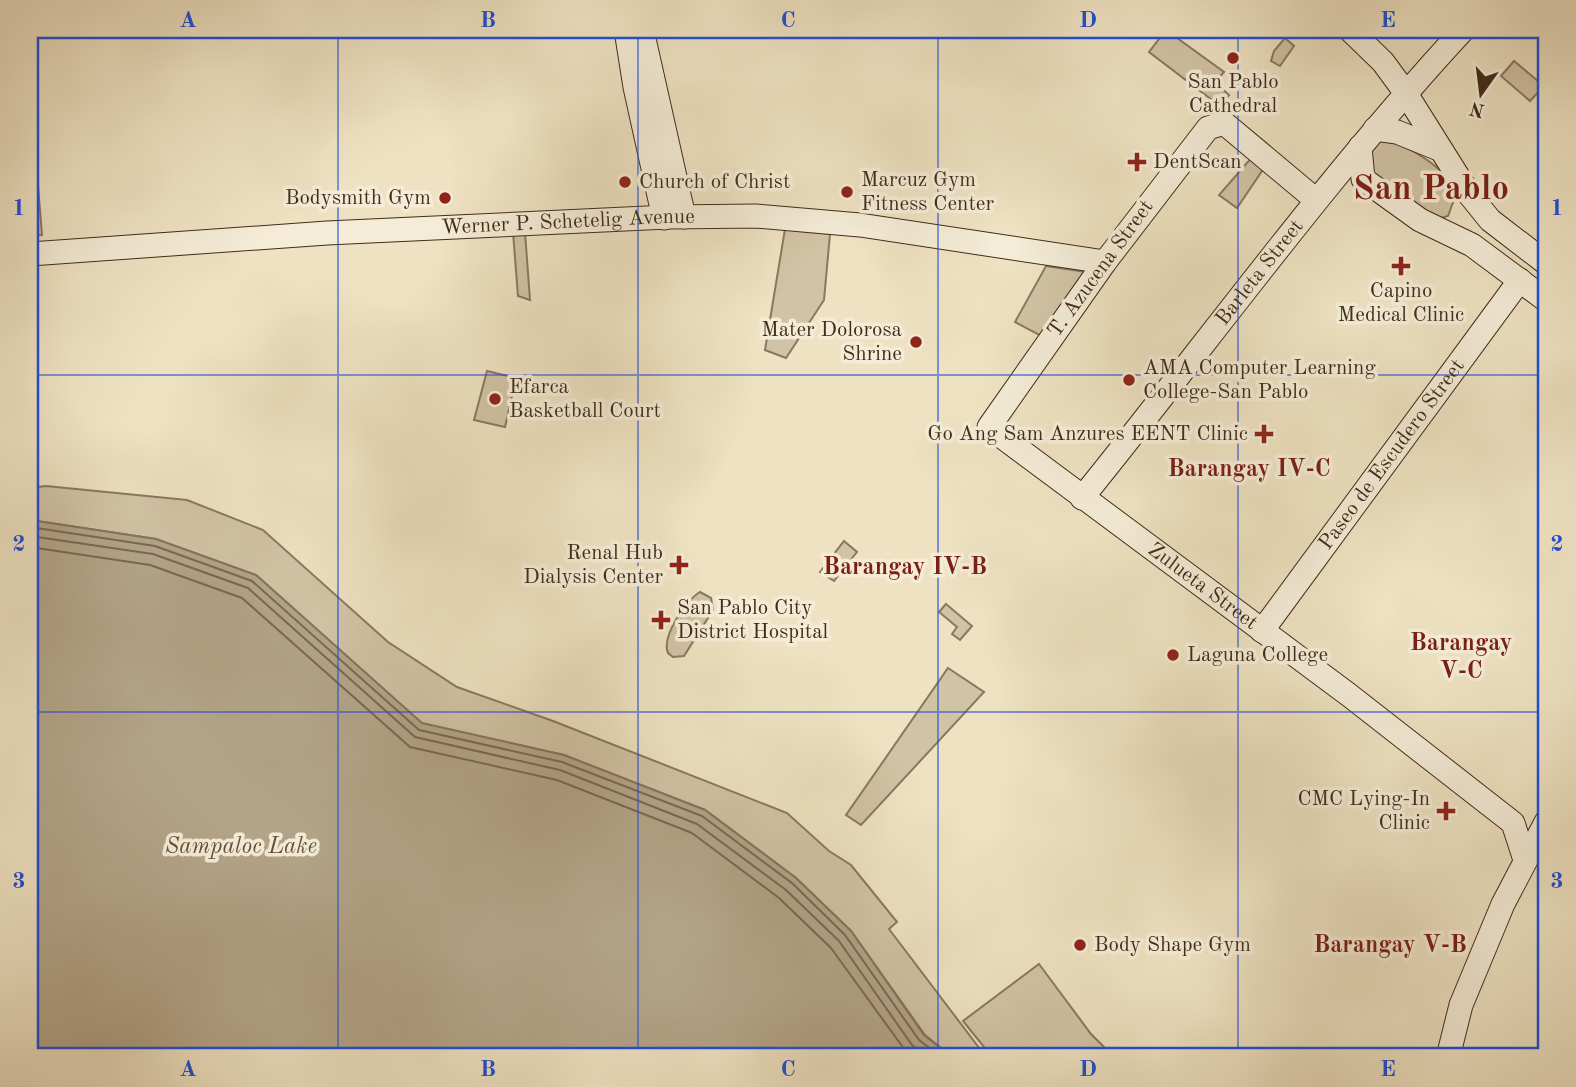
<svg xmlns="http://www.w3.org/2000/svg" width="1576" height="1087" font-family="'Old Standard TT',serif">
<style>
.green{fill:#d1c3a5;stroke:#897860;stroke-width:2}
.water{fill:#b3a489;stroke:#85745d;stroke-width:2}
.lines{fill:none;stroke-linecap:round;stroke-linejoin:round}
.shore{stroke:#7a6852;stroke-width:2}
.secondary-casing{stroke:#412c1a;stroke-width:25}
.secondary{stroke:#f4ecd7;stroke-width:23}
.grid{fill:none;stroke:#1d4ed8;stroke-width:2;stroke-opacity:0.55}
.poi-dot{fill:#8f2418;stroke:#f4ecd7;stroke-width:2.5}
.labels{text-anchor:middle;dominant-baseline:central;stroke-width:7;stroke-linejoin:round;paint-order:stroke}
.poi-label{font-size:21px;fill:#412c1a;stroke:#f4ecd7;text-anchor:start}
.street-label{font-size:21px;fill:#412c1a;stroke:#f4ecd7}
.water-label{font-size:23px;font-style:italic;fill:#63503b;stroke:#f4ecd7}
.quarter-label{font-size:24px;font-weight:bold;fill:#7a1f14;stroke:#f4ecd7}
.town-label{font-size:35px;font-weight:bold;fill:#7a1f14;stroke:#f4ecd7}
.neatline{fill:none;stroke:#1d4ed8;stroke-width:2.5}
.grid-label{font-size:23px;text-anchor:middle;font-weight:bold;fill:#1d4ed8}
</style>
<rect width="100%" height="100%" fill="#eee2c2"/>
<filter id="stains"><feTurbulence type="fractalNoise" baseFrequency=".00286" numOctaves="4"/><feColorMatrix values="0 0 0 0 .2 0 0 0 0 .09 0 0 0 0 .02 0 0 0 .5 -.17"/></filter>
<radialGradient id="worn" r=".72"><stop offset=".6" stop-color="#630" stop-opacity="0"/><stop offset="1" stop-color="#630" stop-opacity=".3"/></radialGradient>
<path class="green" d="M1166,30L1224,72L1218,79V85L1229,95L1220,106L1149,52Z
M1285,38L1294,46L1280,66L1271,61L1274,51Z
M1514,61L1544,86L1530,101L1501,76Z
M1380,139C1406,144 1451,168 1455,197L1448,216L1434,220L1370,178L1369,148Z
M1253,156L1266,165L1237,208L1219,195Z
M30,173H37L42,235L30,236Z
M785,229L830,234L824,300L786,358L765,350Z
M513,232H525L530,300L518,296Z
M1046,266L1086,272L1045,338L1015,322Z
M487,371L516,378L505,427L474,420Z
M46,486L187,500L263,530L388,642L457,687L553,721L787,813L829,851L851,865L897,922L889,929L986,1057H952L925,1035L851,931L796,878L705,810L564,755L422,724L256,575L156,539L30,520V488Z
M844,541L857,552L834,581L820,572Z
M700,592L711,598L713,610L684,656L673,657L668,653C661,637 686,600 700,592Z
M946,604L972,626L960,640L952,634L957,627L939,612Z
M948,668L984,692L861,825L846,815Z
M1039,964L1091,1034L1114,1057H992L963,1021Z"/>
<path class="water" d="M30,520L156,539L256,575L422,723L564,755L705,810L796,878L851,931L924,1035L952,1057H30Z"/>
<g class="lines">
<path class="shore" d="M30,527L155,546L252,581L419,730L562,762L702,816L792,883L845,935L919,1040L941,1057
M30,536L153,554L248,588L415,737L560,770L697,824L786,890L839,941L912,1045L927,1057
M30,547L150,565L242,598L410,747L557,780L692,833L779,898L831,948L910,1057"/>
<g class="secondary-casing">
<g id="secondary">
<path d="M626,30L635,87L664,218"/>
<path d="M642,30L684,217"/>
<path d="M1350,30L1383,62L1405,92L1469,194L1490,220L1546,263"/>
<path d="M1375,129L1397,132L1439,149"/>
<path d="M1360,147L1363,179L1420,220L1472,245L1546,300"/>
<path id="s1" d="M1316,200L1224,123L1208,128L1105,262L989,427L1349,695L1513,823L1525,860"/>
<path id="s2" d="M30,254L327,233L668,217L756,216L860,225L1105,262"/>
<path id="s3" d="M1082,498C1209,341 1326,178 1463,30"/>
<path id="s4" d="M1262,631L1520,280"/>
<path d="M1448,1057L1461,1005L1503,904L1546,822"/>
</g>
</g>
<use href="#secondary" class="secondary"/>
</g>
<path class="grid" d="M338,30V1057M638,30V1057M938,30V1057M1238,30V1057M30,375H1546M30,712H1546"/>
<g class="poi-dot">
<circle cx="1233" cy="58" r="7"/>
<path d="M1133.5 151.5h7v7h7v7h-7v7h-7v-7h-7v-7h7z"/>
<circle cx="625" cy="182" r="7"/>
<circle cx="847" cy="192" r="7"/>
<circle cx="445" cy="198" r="7"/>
<path d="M1397.5 255.5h7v7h7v7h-7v7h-7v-7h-7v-7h7z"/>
<circle cx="916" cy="342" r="7"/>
<circle cx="1129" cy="380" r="7"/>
<circle cx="495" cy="399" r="7"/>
<path d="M1260.5 423.5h7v7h7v7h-7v7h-7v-7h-7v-7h7z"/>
<path d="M675.5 554.5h7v7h7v7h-7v7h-7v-7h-7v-7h7z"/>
<path d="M657.5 609.5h7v7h7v7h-7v7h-7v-7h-7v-7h7z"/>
<circle cx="1173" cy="655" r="7"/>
<path d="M1442.5 800.5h7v7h7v7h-7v7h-7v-7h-7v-7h7z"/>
<circle cx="1080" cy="945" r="7"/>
</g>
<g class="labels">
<g class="poi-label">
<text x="1233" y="82" text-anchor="middle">San Pablo<tspan x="1233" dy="24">Cathedral</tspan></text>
<text x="1153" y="162">DentScan</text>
<text x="861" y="180">Marcuz Gym<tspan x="861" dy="24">Fitness Center</tspan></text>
<text x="639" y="182">Church of Christ</text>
<text x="431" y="198" text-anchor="end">Bodysmith Gym</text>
<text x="1401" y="291" text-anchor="middle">Capino<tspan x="1401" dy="24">Medical Clinic</tspan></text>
<text x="902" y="330" text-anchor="end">Mater Dolorosa<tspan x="902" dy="24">Shrine</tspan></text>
<text x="1143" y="368">AMA Computer Learning<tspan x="1143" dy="24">College-San Pablo</tspan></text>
<text x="509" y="387">Efarca<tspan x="509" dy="24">Basketball Court</tspan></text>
<text x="1248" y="434" text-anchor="end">Go Ang Sam Anzures EENT Clinic</text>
<text x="663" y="553" text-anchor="end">Renal Hub<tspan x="663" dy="24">Dialysis Center</tspan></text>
<text x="677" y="608">San Pablo City<tspan x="677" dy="24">District Hospital</tspan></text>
<text x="1187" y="655">Laguna College</text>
<text x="1430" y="799" text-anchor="end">CMC Lying-In<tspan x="1430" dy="24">Clinic</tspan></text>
<text x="1094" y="945">Body Shape Gym</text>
</g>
<g class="street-label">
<text stroke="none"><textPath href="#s2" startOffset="539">Werner P. Schetelig Avenue</textPath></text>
<text transform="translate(1101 269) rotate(-54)">T. Azucena Street</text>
<text stroke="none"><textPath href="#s3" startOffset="287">Barleta Street</textPath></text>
<text stroke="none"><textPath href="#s4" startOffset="219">Paseo de Escudero Street</textPath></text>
<text stroke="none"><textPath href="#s1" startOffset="774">Zulueta Street</textPath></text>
</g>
<g class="water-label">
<text x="241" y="846">Sampaloc Lake</text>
</g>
<g class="quarter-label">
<text x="1249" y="470">Barangay IV-C</text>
<text x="905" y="568">Barangay IV-B</text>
<text x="1461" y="644">Barangay<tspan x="1461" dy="28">V-C</tspan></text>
<text x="1390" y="946">Barangay V-B</text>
</g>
<g class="town-label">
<text x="1431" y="189">San Pablo</text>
</g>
</g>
<rect width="1576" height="1087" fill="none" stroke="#eee2c2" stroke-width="77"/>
<g transform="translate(1481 94) rotate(194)" stroke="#f4ecd7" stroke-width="5" paint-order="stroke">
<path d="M0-5L12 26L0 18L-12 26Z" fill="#412c1a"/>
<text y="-10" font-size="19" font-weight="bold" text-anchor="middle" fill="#412c1a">N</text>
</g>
<rect x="38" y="38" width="1500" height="1010" class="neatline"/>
<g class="grid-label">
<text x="188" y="27">A</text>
<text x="488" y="27">B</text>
<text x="788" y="27">C</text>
<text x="1088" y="27">D</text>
<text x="1388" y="27">E</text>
<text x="19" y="215">1</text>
<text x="1557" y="215">1</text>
<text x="19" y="551">2</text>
<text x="1557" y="551">2</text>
<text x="19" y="888">3</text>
<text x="1557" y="888">3</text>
<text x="188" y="1076">A</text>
<text x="488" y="1076">B</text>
<text x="788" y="1076">C</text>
<text x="1088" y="1076">D</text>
<text x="1388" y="1076">E</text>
</g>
<rect width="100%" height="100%" filter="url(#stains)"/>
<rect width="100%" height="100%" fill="url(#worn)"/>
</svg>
